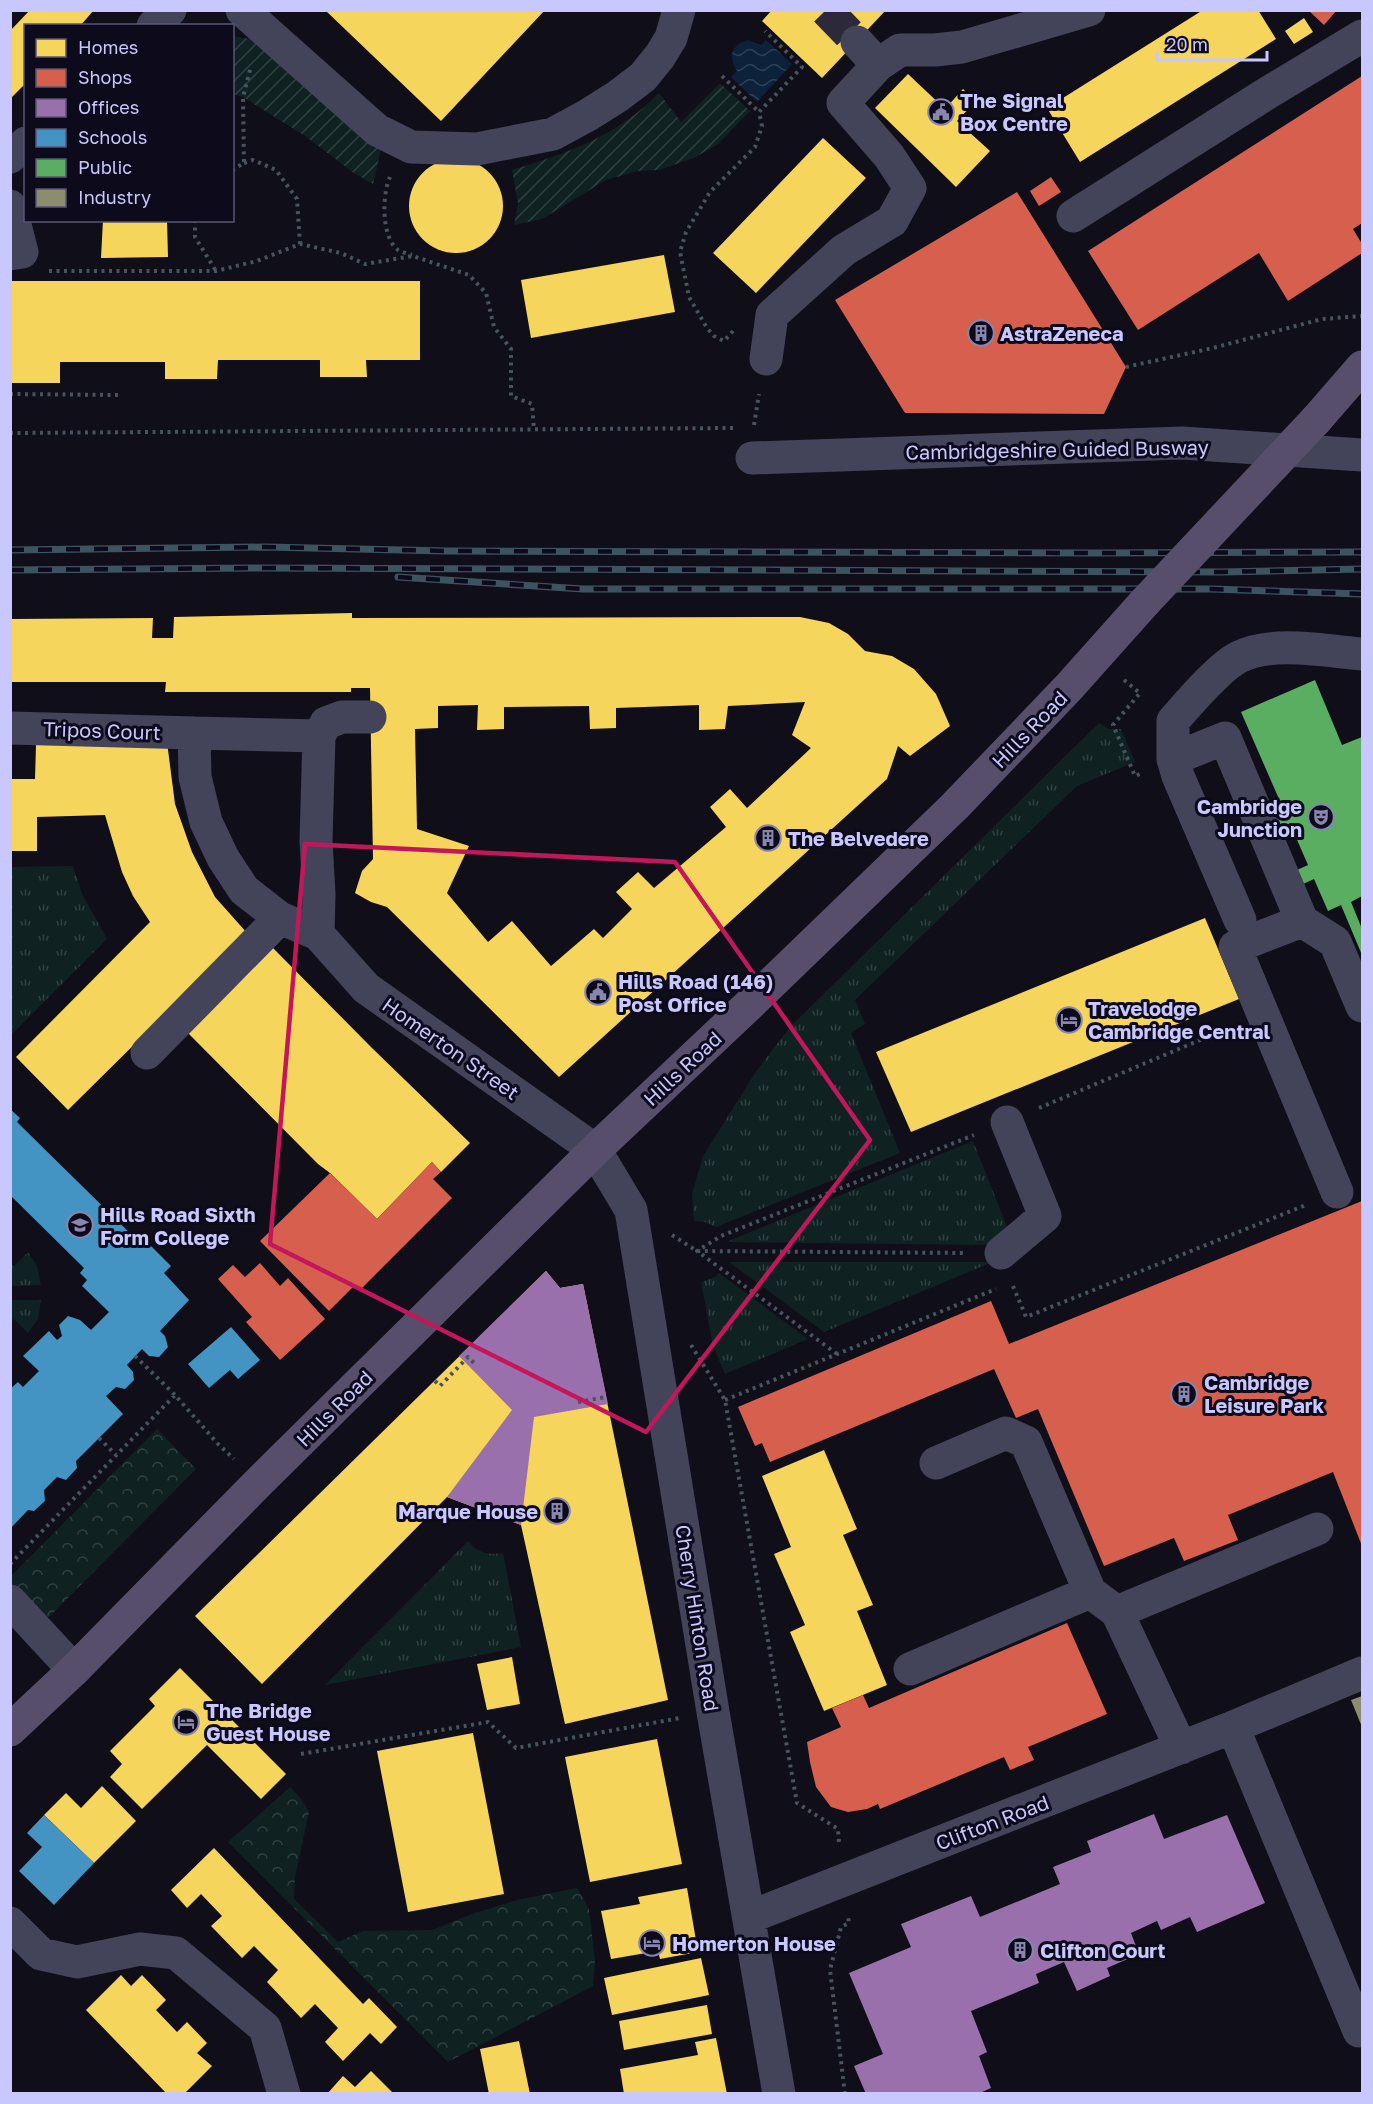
<svg xmlns="http://www.w3.org/2000/svg" width="1373" height="2104" font-family="'Golos Text',sans-serif">
<style>
.grass{fill:url(#grass-tufts)}
.forest{fill:url(#forest-crowns)}
.garden{fill:url(#garden-furrows)}
.water{fill:url(#water-waves)}
.homes{fill:#f6d55c;fill-rule:evenodd}
.shops{fill:#d6604d}
.offices{fill:#9970ab}
.schools{fill:#4393c3}
.public{fill:#5aae61}
.industry{fill:#8c8c6e}
.lines{fill:none;stroke-linecap:round;stroke-linejoin:round}
.minor-tunnel{stroke:#2c2a3a;stroke-width:33;stroke-dasharray:33 16;stroke-linecap:butt}
.path{stroke:#45545f;stroke-width:4;stroke-dasharray:3 4.5;stroke-linecap:butt}
.minor{stroke:#434459;stroke-width:33}
.major{stroke:#574e6b;stroke-width:33}
.rail-casing{stroke:#3d5460;stroke-width:7}
.rail{stroke:#0d0b1b;stroke-width:4.5;stroke-dasharray:14;stroke-linecap:butt}
.major-bridge{stroke:#574e6b;stroke-width:33}
.marked{fill:none;stroke:#c2185b;stroke-width:4.5;stroke-linejoin:round}
.labels{text-anchor:middle;dominant-baseline:central;stroke-width:6;stroke-linejoin:round;paint-order:stroke}
.poi-label{font-size:20px;font-weight:bold;fill:#c8c7fe;stroke:#0d0b1b;text-anchor:start}
.street-label{font-size:20px;fill:#c8c7fe;stroke:#0d0b1b}
</style>
<defs>
<pattern id="grass-tufts" width="24" height="20" patternUnits="userSpaceOnUse" patternTransform="scale(1.5)"><rect width="24" height="20" fill="#0f2221"/><path d="M3 7l-1-3M5 7V3M7 7l1-3M15 17l-1-3M17 17v-4M19 17l1-3" fill="none" stroke="#304142"/></pattern>
<pattern id="forest-crowns" width="20" height="18" patternUnits="userSpaceOnUse" patternTransform="scale(1.5)"><rect width="20" height="18" fill="#0f2221"/><path d="M2 6a3 3 0 1 1 6 0M12 15a3 3 0 1 1 6 0" fill="none" stroke="#304142"/></pattern>
<pattern id="garden-furrows" width="10" height="10" patternUnits="userSpaceOnUse" patternTransform="scale(1.5)"><rect width="10" height="10" fill="#0f2221"/><path d="M-1 1l2-2M0 10L10 0M9 11l2-2" fill="none" stroke="#304142"/></pattern>
<pattern id="water-waves" width="16" height="10" patternUnits="userSpaceOnUse" patternTransform="scale(1.5)"><rect width="16" height="10" fill="#0c223b"/><path d="M0 5q4-4 8 0t8 0" fill="none" stroke="#2e4158"/></pattern>
</defs>
<rect width="100%" height="100%" fill="#100e18"/>
<path class="grass" d="M1099,723L1109,729H1121L1135,762L1077,786L855,1000L865,1024L851,1033L900,1153L716,1227L705,1222L694,1221L692,1194L703,1156L755,1073L789,1028Z
M73,866L82,894L107,939L11,1035V867Z
M973,1141L1007,1227L991,1245L726,1242Z
M28,1252L37,1266L41,1285L11,1286V1263L14,1266Z
M729,1262H993L824,1332Z
M719,1273L808,1339L725,1374L713,1346L701,1282L715,1277Z
M11,1300H41L38,1319L28,1333L14,1319L11,1322Z
M468,1541C479,1553 486,1555 503,1553L521,1647L325,1685Z"/>
<path class="forest" d="M157,1429L196,1469L45,1621L11,1586L10,1577Z
M290,1787L302,1800L309,1812L295,1877L294,1899L338,1942L363,1931L432,1930L472,1914L517,1900L577,1888L589,1909L595,1961L593,1986L448,2062L228,1842Z"/>
<path class="garden" d="M232,36L250,39L263,46L382,146L373,184L354,173L305,136L243,97L233,94Z
M720,83L750,111L718,144L694,158L659,170L638,171L606,180L542,219L514,225L518,204L512,170C568,153 617,136 659,93L681,122Z"/>
<path class="water" d="M748,40L761,45L766,40L792,64L757,102L731,77L737,71C727,57 732,44 748,40Z"/>
<path class="homes" d="M30,10H94L80,26H26V83L10,99V31Z
M325,10H545L441,121Z
M772,10H886L822,78L762,21Z
M1203,10H1258L1276,39L1080,162L1047,108Z
M1304,18L1313,32L1294,44L1285,31Z
M908,74L945,109L963,89L976,101L957,121L990,151L956,187L875,108Z
M823,138L866,178L756,293L713,253Z
M409 206a47 47 0 1 1 94 0a47 47 0 1 1-94 0Z
M103,220H167L168,257L101,258Z
M664,255L675,312L531,338L521,280Z
M10,281H420V360H366L367,377H320V360H218L217,379H165V362H60V383H10Z
M352,613V618L800,617L829,623L848,634L865,651L892,656L914,669L936,694L950,726L910,756L898,746L887,779L559,1077L387,907L371,902L355,893L362,871L373,859L370,688H351V692H165L166,682H10V619L153,618L152,638H173L174,617ZM805,702L792,735L811,748L747,808L730,789L710,807L726,827L654,888L638,872L616,892L632,909L603,938L594,929L551,966L512,921L488,942L447,893L469,846L417,829L415,729L438,728V706L478,705L477,730L504,729V707L589,706L590,729L616,728V708L699,705V730L725,729L728,706Z
M167,742L175,804L192,852L215,897L247,933L68,1110L16,1057L150,922L133,896L122,872L105,815L37,817V851H10V779H35L36,745Z
M1205,918L1239,999L911,1132L876,1052Z
M272,947L372,1048L470,1143L441,1172L432,1162L377,1219L330,1173L318,1164L186,1031Z
M546,1271L560,1288L583,1284L668,1700L565,1724L521,1525L447,1497L262,1684L195,1616Z
M824,1450L857,1529L843,1535L873,1605L857,1611L887,1685L824,1711L790,1632L805,1625L774,1554L791,1547L762,1476Z
M512,1657L520,1704L487,1710L477,1664Z
M180,1668L286,1774L261,1799L207,1745L142,1809L110,1777L122,1764L110,1751L155,1706L149,1699Z
M473,1733L504,1894L408,1912L377,1751Z
M657,1739L682,1864L590,1882L565,1757Z
M102,1786L136,1821L94,1863L44,1815L66,1793L81,1808Z
M214,1848L363,2004L369,1998L397,2027L381,2044L370,2033L343,2061L325,2042L338,2028L315,2004L301,2018L267,1982L278,1970L254,1946L242,1958L211,1926L222,1916L201,1894L187,1908L171,1890Z
M687,1888L698,1952L660,1959L658,1951L611,1959L601,1911L640,1904L638,1897Z
M701,1958L709,1995L612,2015L604,1978Z
M121,1975L131,1986L142,1975L166,2000L156,2010L177,2032L187,2022L207,2043L197,2053L212,2066L184,2094H167L86,2010Z
M707,2005L712,2034L624,2050L619,2021Z
M716,2038L727,2094H624L620,2069L698,2055L695,2042Z
M519,2041L530,2094H489L480,2049Z
M371,2071L394,2094H327L343,2076L355,2087Z"/>
<path class="shops" d="M1308,10H1337L1324,25Z
M1362,76V223L1353,229L1362,244V253L1288,301L1259,253L1138,330L1088,251Z
M1051,177L1061,192L1039,206L1030,191Z
M1017,192L1126,367L1104,414L905,413L835,300Z
M432,1162L441,1172L433,1179L452,1198L360,1290L355,1285L329,1311L260,1241L330,1173L377,1219Z
M1362,1201V1546L1333,1472L1228,1515L1238,1540L1184,1561L1174,1538L1104,1566L1038,1409L1016,1418L994,1369L770,1462L762,1443L755,1446L738,1407L991,1301L1009,1344Z
M260,1263L280,1286L288,1278L325,1319L280,1360L246,1322L252,1317L218,1279L233,1265L245,1277Z
M1067,1623L1107,1714L1028,1747L1034,1760L1010,1770L1004,1757L880,1809L878,1804L867,1809L848,1812L831,1807L816,1787L810,1762L807,1742L841,1727L832,1708L863,1695L869,1708Z"/>
<path class="offices" d="M546,1271L560,1288L583,1284L608,1404L534,1417L521,1525L447,1497L512,1410L459,1356Z
M1154,1814L1164,1839L1227,1815L1265,1903L1197,1932L1190,1917L1161,1930L1157,1921L1131,1933L1139,1954L1107,1968L1110,1976L1077,1991L1064,1962L1036,1974L1039,1983L971,2011L987,2052L979,2056L991,2088L978,2094H866L854,2066L883,2054L849,1973L911,1947L901,1924L971,1896L980,1917L1060,1884L1053,1867L1091,1852L1087,1841Z"/>
<path class="schools" d="M10,1109L20,1118L17,1122L138,1241L142,1237L171,1266L164,1273L189,1300L160,1331L165,1336L168,1347L159,1357L149,1356L142,1349L127,1365L133,1372L134,1380L125,1389L116,1387L106,1396L123,1414L76,1461L77,1468L66,1480L57,1477L44,1490L45,1501L34,1511L28,1510L10,1529V1389L18,1382L23,1387L39,1371L23,1356L49,1331L57,1340L62,1336L59,1325L68,1316L80,1320L91,1330L109,1312L82,1286L87,1280L80,1273L84,1268L10,1195Z
M231,1327L260,1360L238,1379L230,1370L209,1388L188,1364Z
M44,1815L94,1863L54,1905L19,1871L42,1847L27,1833Z"/>
<path class="public" d="M1315,680L1342,745L1362,737V896L1351,902L1362,929V955L1341,905L1328,911L1314,879L1303,884L1297,870L1308,865L1291,826L1279,831L1274,820L1286,815L1241,712Z"/>
<path class="industry" d="M1362,1696V1727L1351,1700Z"/>
<g class="lines">
<path class="minor-tunnel" d="M826,10L857,42"/>
<path class="path" d="M722,76L759,112
M244,163L253,160L276,170L297,199L300,244
M232,170L244,163L243,97L251,66
M390,177C382,194 381,237 398,250C402,252 408,254 412,255
M195,220V237L216,271
M49,271H216L257,261L300,244L341,253L365,264L413,256L469,275L486,293L494,327L511,349V396L532,404L534,430
M733,331L724,341L714,336L707,328L689,297L680,252L686,232L710,192L755,147L762,126L759,112L802,67L765,31
M1126,367L1213,348L1322,319L1362,316
M10,394L121,395
M754,425L759,394
M10,433L733,428
M1124,680L1140,693L1113,725L1135,776L1142,773
M1039,1108L1231,1027
M672,1235L697,1251L966,1253
M1013,1286L1026,1317L1306,1205
M691,1345L725,1400L797,1803L838,1829L839,1843
M837,1354L697,1251L721,1236L974,1135
M135,1356L175,1395
M435,1381L440,1386L468,1357L475,1364
M725,1400L996,1289
M578,1402L606,1397
M99,1438L116,1455
M10,1564L175,1395L218,1444L234,1459
M301,1754L488,1722L516,1748L680,1718
M845,2094L830,1970L841,1927L849,1923L848,1916"/>
<path class="minor" d="M242,10L377,130L411,147L477,149L553,134L588,115L618,96L643,77L660,56L671,38L679,10
M153,26L170,10
M878,65L900,50H935L962,47L1089,10
M10,157L26,143
M10,206L22,252L10,254
M1073,216L1269,92L1362,36
M766,359L772,315L844,250L892,221L910,188L889,156L843,103L878,65L857,42
M752,458L1182,443L1362,455
M10,728L194,733
M319,736L194,733L195,777L206,822L223,858L244,890L280,918L318,934L366,988L595,1150L631,1210L713,1712L779,2094
M1173,759L1225,738L1302,921L1335,942L1362,1006
M1240,920L1178,776L1173,759V721C1189,703 1219,667 1239,657C1274,640 1325,651 1362,654
M1302,921L1235,947L1337,1192
M318,934L319,894L316,841L319,736L326,723L342,717H370
M147,1053L280,918
M1001,1253L1045,1216L1007,1122
M936,1463L1006,1433L1026,1442L1090,1592L1117,1612L1317,1529
M10,1601L74,1670
M1117,1612L1181,1748
M910,1669L1090,1592
M1233,1727L1359,2031
M750,1917L1233,1727L1362,1673
M10,1923L41,1954L77,1962L140,1949L176,1953L265,2028L284,2094"/>
<path class="major" d="M1316,420L1362,367
M10,1730L74,1670L259,1482L595,1150L750,1004L955,806L1069,687L1144,603"/>
<g class="rail-casing">
<path id="rail" d="M10,550L266,547L447,551L1092,553L1362,552
M10,570L261,568L1222,572L1362,569
M398,577L583,589H1212L1362,594"/>
</g>
<use href="#rail" class="rail"/>
<path class="major-bridge" d="M1144,603L1316,420"/>
</g>
<path class="marked" d="M305,844L675,862L870,1140L646,1432L270,1244Z"/>
<defs>
<g id="civic-ring" transform="scale(1.35)"><circle r="9.5" fill="#0d0b1b" stroke="#8886ae" stroke-width="1.5"/><path d="M-.6-6.5H3V-4.5H.6V-3L4-1V1h2V6H-6V1h2V-1L-.6-3ZM-1.2 2.5V6h2.4V2.5Z" fill="#8886ae"/></g>
<g id="building-ring" transform="scale(1.35)"><circle r="9.5" fill="#0d0b1b" stroke="#8886ae" stroke-width="1.5"/><path d="M-4-6H4V6H1V3H-1V6H-4ZM-2.5-4.3h1.7v1.8h-1.7ZM.8-4.3h1.7v1.8H.8ZM-2.5-1h1.7V.8h-1.7ZM.8-1h1.7V.8H.8Z" fill="#8886ae"/></g>
<g id="theatre-ring" transform="scale(1.35)"><circle r="9.5" fill="#0d0b1b" stroke="#8886ae" stroke-width="1.5"/><path d="M-5-5.5Q0-4 5-5.5V0Q5 5 0 6Q-5 5-5 0ZM-3.3-2.5H-1v1.5H-3.3ZM1-2.5H3.3v1.5H1ZM-2.8 1Q0 5.5 2.8 1Z" fill="#8886ae"/></g>
<g id="hotel-ring" transform="scale(1.35)"><circle r="9.5" fill="#0d0b1b" stroke="#8886ae" stroke-width="1.5"/><path d="M-6-4.5h1.5V1H6V5H4.5V3h-9V5H-6ZM-4 0a1.8 1.8 0 1 1 3.6 0ZM.5 0V-2.5h3Q6-2.5 6 0Z" fill="#8886ae"/></g>
<g id="university-ring" transform="scale(1.35)"><circle r="9.5" fill="#0d0b1b" stroke="#8886ae" stroke-width="1.5"/><path d="M0-5L7-2L0 1L-7-2ZM-4 1L0 2.5L4 1V4Q0 6-4 4Z" fill="#8886ae"/></g>
</defs>
<g fill-rule="evenodd">
<use href="#civic-ring" x="941" y="112"/>
<use href="#building-ring" x="981" y="333"/>
<use href="#theatre-ring" x="1321" y="817"/>
<use href="#building-ring" x="768" y="838"/>
<use href="#civic-ring" x="598" y="992"/>
<use href="#hotel-ring" x="1069" y="1020"/>
<use href="#university-ring" x="80" y="1225"/>
<use href="#building-ring" x="1184" y="1394"/>
<use href="#building-ring" x="557" y="1511"/>
<use href="#hotel-ring" x="186" y="1722"/>
<use href="#hotel-ring" x="652" y="1943"/>
<use href="#building-ring" x="1020" y="1950"/>
</g>
<g class="labels">
<g class="poi-label">
<text x="960" y="100">The Signal<tspan x="960" dy="23">Box Centre</tspan></text>
<text x="1000" y="333">AstraZeneca</text>
<text x="1302" y="806" text-anchor="end">Cambridge<tspan x="1302" dy="23">Junction</tspan></text>
<text x="788" y="838">The Belvedere</text>
<text x="618" y="981">Hills Road (146)<tspan x="618" dy="23">Post Office</tspan></text>
<text x="1088" y="1008">Travelodge<tspan x="1088" dy="23">Cambridge Central</tspan></text>
<text x="100" y="1214">Hills Road Sixth<tspan x="100" dy="23">Form College</tspan></text>
<text x="1204" y="1382">Cambridge<tspan x="1204" dy="23">Leisure Park</tspan></text>
<text x="538" y="1511" text-anchor="end">Marque House</text>
<text x="206" y="1710">The Bridge<tspan x="206" dy="23">Guest House</tspan></text>
<text x="672" y="1943">Homerton House</text>
<text x="1040" y="1950">Clifton Court</text>
</g>
<g class="street-label">
<text transform="translate(1057 449) rotate(-1)">Cambridgeshire Guided Busway</text>
<text transform="translate(1029 729) rotate(-46)">Hills Road</text>
<text transform="translate(102 730) rotate(2)">Tripos Court</text>
<text transform="translate(451 1048) rotate(35)">Homerton Street</text>
<text transform="translate(682 1068) rotate(-43)">Hills Road</text>
<text transform="translate(334 1408) rotate(-45)">Hills Road</text>
<text transform="translate(698 1618) rotate(81)">Cherry Hinton Road</text>
<text transform="translate(992 1822) rotate(-21)">Clifton Road</text>
</g>
</g>
<rect width="1373" height="2104" fill="none" stroke="#c8c7fe" stroke-width="24"/>
<rect x="24" y="24" width="210" height="198" fill="#0d0b1b" stroke="#585676" stroke-width="1.5"/>
<rect x="36" y="39" width="30" height="18" fill="#f6d55c" stroke="#585676" stroke-width="1.5"/>
<text x="78" y="54" font-size="18" fill="#c8c7fe">Homes</text>
<rect x="36" y="69" width="30" height="18" fill="#d6604d" stroke="#585676" stroke-width="1.5"/>
<text x="78" y="84" font-size="18" fill="#c8c7fe">Shops</text>
<rect x="36" y="99" width="30" height="18" fill="#9970ab" stroke="#585676" stroke-width="1.5"/>
<text x="78" y="114" font-size="18" fill="#c8c7fe">Offices</text>
<rect x="36" y="129" width="30" height="18" fill="#4393c3" stroke="#585676" stroke-width="1.5"/>
<text x="78" y="144" font-size="18" fill="#c8c7fe">Schools</text>
<rect x="36" y="159" width="30" height="18" fill="#5aae61" stroke="#585676" stroke-width="1.5"/>
<text x="78" y="174" font-size="18" fill="#c8c7fe">Public</text>
<rect x="36" y="189" width="30" height="18" fill="#8c8c6e" stroke="#585676" stroke-width="1.5"/>
<text x="78" y="204" font-size="18" fill="#c8c7fe">Industry</text>
<path d="M1157 51v9h110v-9" fill="none" stroke="#c8c7fe" stroke-width="3"/>
<text x="1166" y="51" font-size="18" fill="#c8c7fe" stroke="#0d0b1b" stroke-width="4.5" paint-order="stroke">20 m</text>
</svg>
